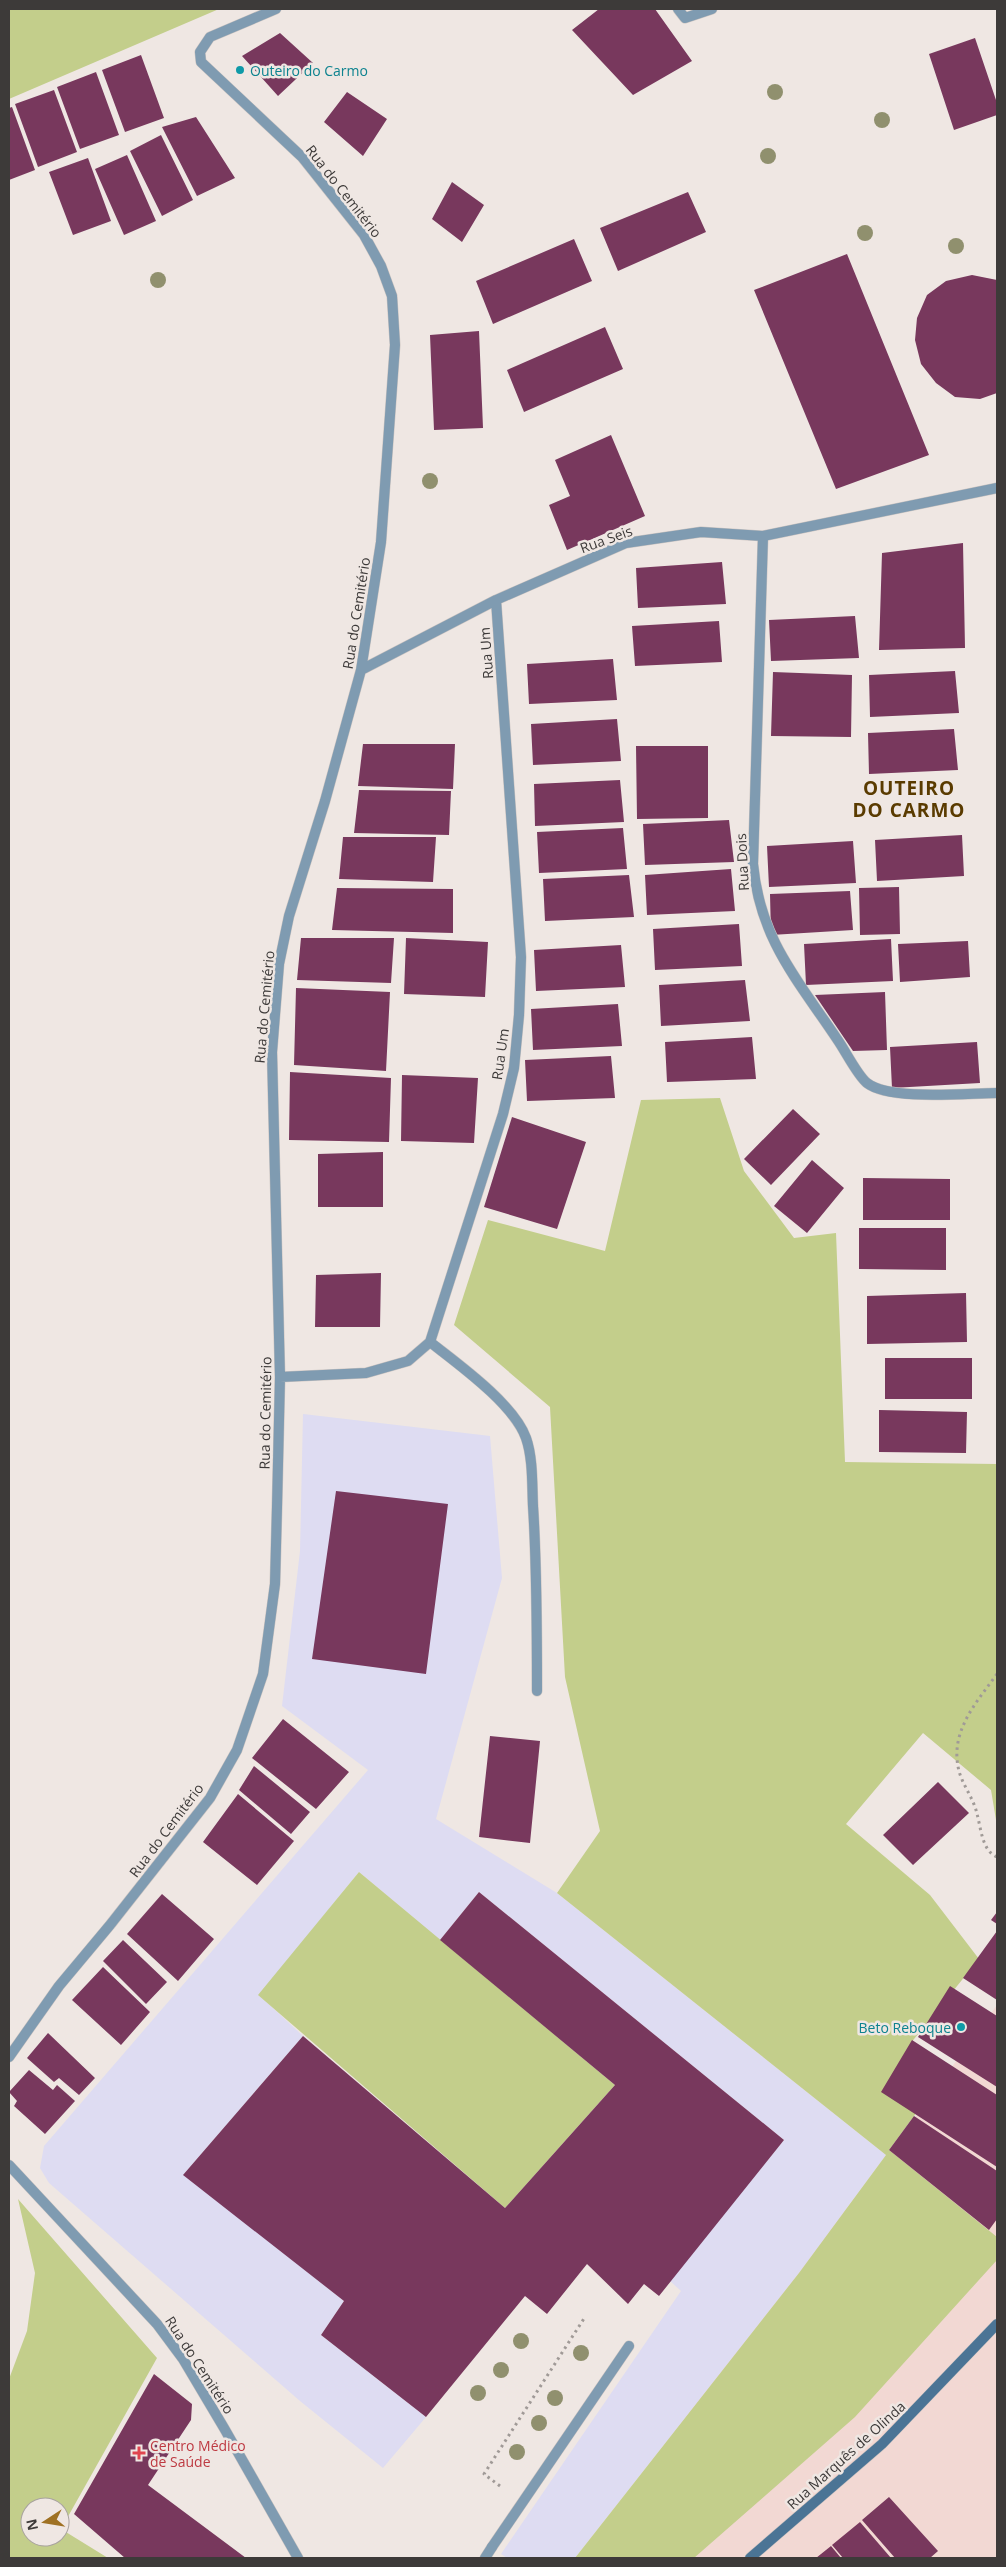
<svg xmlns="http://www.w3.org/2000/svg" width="1006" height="2567" font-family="'Open Sans',sans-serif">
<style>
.commercial{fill:#f2d8d3}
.education{fill:#dedcf2}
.green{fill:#c3ce8b;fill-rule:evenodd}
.building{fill:#78385d}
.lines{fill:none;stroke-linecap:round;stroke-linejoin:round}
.lane-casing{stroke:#cbc4c1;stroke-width:11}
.street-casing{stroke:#cbc4c1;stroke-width:11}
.secondary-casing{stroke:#cbc4c1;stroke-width:11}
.path{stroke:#a09a97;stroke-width:3;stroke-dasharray:2.5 4;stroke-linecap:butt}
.lane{stroke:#7f9bb1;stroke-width:10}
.street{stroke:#7f9bb1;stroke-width:10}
.secondary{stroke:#4b7495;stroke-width:10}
.tree{fill:#90906e}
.culture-dot{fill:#0f9aa8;stroke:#efe7e3;stroke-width:2}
.health-dot{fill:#e0444e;stroke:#efe7e3;stroke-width:2}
.labels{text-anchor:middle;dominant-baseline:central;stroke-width:5;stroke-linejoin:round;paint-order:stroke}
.culture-label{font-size:14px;fill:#0d838f;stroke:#efe7e3;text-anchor:start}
.street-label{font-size:14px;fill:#3d3a39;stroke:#efe7e3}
.health-label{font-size:14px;fill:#be3a42;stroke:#efe7e3;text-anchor:start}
.district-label{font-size:19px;font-weight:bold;letter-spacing:1px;fill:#5a3b00;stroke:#efe7e3}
</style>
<rect width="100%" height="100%" fill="#efe7e3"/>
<path class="commercial" d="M997,2005V2558H577L889,2153Z"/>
<path class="education" d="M303,1414L490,1436L502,1578L436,1819L557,1893L886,2155L799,2273L575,2558H507L501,2554L681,2291L670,2281L784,2140L479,1892L440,1940L359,1872L259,1995L303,2036L184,2174L344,2301L321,2335L426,2417L383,2468L300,2401L49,2183L40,2168L44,2146L368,1770L282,1706L300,1551Z"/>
<path class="green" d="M9,9H219L9,99Z
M720,1098L744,1171L794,1238L836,1233L845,1462L997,1464V1826L991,1790L923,1733L846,1824L930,1895L979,1959L910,2044L945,2074L889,2150L997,2237V2260L855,2417L694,2558H575L799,2273L886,2155L557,1893L600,1831L565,1677L550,1407L454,1325L488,1220L605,1251L641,1100Z
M359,1872L615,2085L505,2208L258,1995Z
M18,2199L157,2358L61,2529L108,2558H9V2379L27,2331L35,2273ZM30,2507H60V2537H30Z"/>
<path class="building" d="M599,9H655L692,61L633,95L572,30Z
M280,33L313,63L278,96L242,56Z
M975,38L997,103V115L954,130L929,54Z
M141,55L164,118L125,132L102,70Z
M96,72L119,135L80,149L57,87Z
M54,90L77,152L38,167L15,104Z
M347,92L387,119L363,156L324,122Z
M12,107L35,170L9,180V108Z
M196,117L235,178L197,196L162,127Z
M161,135L193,200L162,216L130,151Z
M127,155L156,221L124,235L95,169Z
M88,158L111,221L73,235L49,172Z
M452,182L484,205L462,242L432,219Z
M688,192L706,232L618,271L600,228Z
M574,239L592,281L493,324L476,281Z
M847,254L929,455L836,489L754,290Z
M972,275L997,280V393L980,399L955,397L936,383L921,364L915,340L917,318L927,295L946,281Z
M605,327L623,369L524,412L507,370Z
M479,331L483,428L434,430L430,335Z
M611,435L645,516L567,550L549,505L570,496L555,460Z
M963,543L965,648L879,650L882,553Z
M722,562L726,604L638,608L636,568Z
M855,616L859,658L771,661L769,620Z
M719,621L722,662L635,666L632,626Z
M613,659L617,700L529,704L527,664Z
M955,671L959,713L870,717L869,675Z
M773,672L852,675L851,737L771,736Z
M617,719L621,761L533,765L531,724Z
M954,729L958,770L869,774L868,733Z
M363,744H455L453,789L358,786Z
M636,746H708V818L637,819Z
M620,780L624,822L535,826L534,784Z
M359,790L451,791L449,835L354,833Z
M729,820L734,862L645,865L643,824Z
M623,828L627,869L539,873L537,832Z
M962,835L964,876L877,881L875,840Z
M343,837H436L433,882L339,879Z
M853,841L856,883L769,887L767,846Z
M731,869L735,911L647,915L645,875Z
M629,875L634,917L545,921L543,879Z
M899,887L900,934L860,935L859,888Z
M337,888L453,889V933L332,930Z
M850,891L853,930L771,935L770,894Z
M739,924L742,966L655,970L653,929Z
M301,938H394L391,983L297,980Z
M406,938L488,942L485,997L404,994Z
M891,939L893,981L806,985L804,944Z
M968,941L970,977L900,982L898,944Z
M621,945L625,987L536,991L534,950Z
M745,980L750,1021L661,1026L659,985Z
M296,988L390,992L386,1071L294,1065Z
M885,992L887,1050L853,1051L815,995Z
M618,1004L622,1046L533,1050L531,1009Z
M752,1037L756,1079L667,1082L665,1042Z
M977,1042L980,1083L892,1088L890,1047Z
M611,1056L615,1098L527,1101L525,1060Z
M290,1072L391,1078L389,1142L289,1140Z
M402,1075L478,1078L474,1143L401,1141Z
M793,1109L820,1134L771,1185L744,1159Z
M512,1117L586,1142L557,1229L484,1207Z
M383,1152V1207H318V1154Z
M812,1160L844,1188L807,1233L774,1206Z
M863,1178L950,1179V1220H863Z
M859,1228H946V1270L859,1269Z
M381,1273L380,1327H315L316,1275Z
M966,1293L967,1342L867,1344V1296Z
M885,1358H972V1399H885Z
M879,1410L967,1412L966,1453L879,1452Z
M336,1491L448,1504L426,1674L312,1659Z
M283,1719L349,1772L316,1809L252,1758Z
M490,1736L540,1741L530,1843L479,1837Z
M254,1766L310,1812L291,1834L239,1790Z
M938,1782L969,1813L913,1865L883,1835Z
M238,1794L294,1841L257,1885L203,1842Z
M479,1892L784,2140L659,2296L644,2284L628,2304L587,2264L547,2314L525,2296L426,2417L321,2335L344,2301L183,2175L303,2036L505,2208L615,2085L440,1940Z
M162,1894L214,1939L178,1981L127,1934Z
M997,1912V1924L991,1920Z
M997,1931V2000L963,1978Z
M123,1940L167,1982L146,2004L103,1961Z
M103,1967L150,2012L121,2045L72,2000Z
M950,1986L997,2016V2087L918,2037Z
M48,2033L95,2078L79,2095L59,2078L54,2082L27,2058Z
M912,2040L997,2095V2167L881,2092Z
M29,2070L53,2090L57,2085L75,2101L45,2134L14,2106L17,2101L9,2092Z
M914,2116L997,2171V2219L989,2230L889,2150Z
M154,2374L192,2404L191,2420L148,2485L246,2558H125L74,2514Z
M889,2497L938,2551L930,2558H895L862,2520Z
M860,2522L891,2558H843L832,2545Z
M831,2546L841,2558H816Z"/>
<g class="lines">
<g class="lane-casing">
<path id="lane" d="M492,2547L629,2346"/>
</g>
<g class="street-casing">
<path id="street" d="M678,9L685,18
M685,18L712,9
M763,536L753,864C760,939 797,979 837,1039C845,1050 857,1075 867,1083C890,1101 967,1093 997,1093
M361,670L496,600L626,543L701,532L763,536L997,488
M430,1342C458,1364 514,1404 526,1438C533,1458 532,1484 533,1506C537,1567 537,1629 537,1691
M280,1377L366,1373L408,1361L430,1342L503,1114L514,1068L519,1015L521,957L496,600
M9,2057L59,1986L110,1925L210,1798L237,1750L263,1674L275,1584L277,1507L280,1377L272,1052L279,964L289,916L325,801L361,670L381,542L395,345L392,296L381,266L364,235L302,157L201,62L200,52L210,37L276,9
M9,2165L157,2324L183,2359L224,2428L298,2558
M485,2558L492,2547"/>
</g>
<g class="secondary-casing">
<path id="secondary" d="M750,2558L882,2444L997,2324"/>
</g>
<path class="path" d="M997,1674C976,1703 949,1732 959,1771C963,1786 974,1799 977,1814C981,1828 982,1851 997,1857
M500,2486L484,2474L585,2317"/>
<use href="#lane" class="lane"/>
<use href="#street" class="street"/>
<use href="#secondary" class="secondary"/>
</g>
<g class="tree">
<circle cx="775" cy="92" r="8"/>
<circle cx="882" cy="120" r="8"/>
<circle cx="768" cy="156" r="8"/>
<circle cx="865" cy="233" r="8"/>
<circle cx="956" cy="246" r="8"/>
<circle cx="158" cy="280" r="8"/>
<circle cx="430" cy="481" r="8"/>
<circle cx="521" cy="2341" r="8"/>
<circle cx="581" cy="2353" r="8"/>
<circle cx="501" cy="2370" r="8"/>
<circle cx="478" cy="2393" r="8"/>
<circle cx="555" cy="2398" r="8"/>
<circle cx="539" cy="2423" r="8"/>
<circle cx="517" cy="2452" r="8"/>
</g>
<g class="culture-dot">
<circle cx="240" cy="70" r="5"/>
<circle cx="961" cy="2027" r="5"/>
</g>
<path class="health-dot" d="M136.5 2445.5h5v5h5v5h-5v5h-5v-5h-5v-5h5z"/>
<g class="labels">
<g class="culture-label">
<text x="250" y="70">Outeiro do Carmo</text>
<text x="951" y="2027" text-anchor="end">Beto Reboque</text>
</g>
<g class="street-label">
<text transform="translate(344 191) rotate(52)">Rua do Cemitério</text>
<text transform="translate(606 539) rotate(-20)">Rua Seis</text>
<text transform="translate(356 613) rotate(-81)">Rua do Cemitério</text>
<text transform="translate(486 653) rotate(-94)">Rua Um</text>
<text transform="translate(742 862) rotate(-93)">Rua Dois</text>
<text transform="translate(264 1007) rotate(-85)">Rua do Cemitério</text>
<text transform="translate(500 1054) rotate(-82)">Rua Um</text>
<text transform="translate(265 1413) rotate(-89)">Rua do Cemitério</text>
<text transform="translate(166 1830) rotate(-53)">Rua do Cemitério</text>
<text transform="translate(200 2365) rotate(57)">Rua do Cemitério</text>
<text transform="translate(846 2455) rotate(-42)">Rua Marquês de Olinda</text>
</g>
<g class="health-label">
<text x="150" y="2445">Centro Médico<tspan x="150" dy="16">de Saúde</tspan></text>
</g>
<g class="district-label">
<text x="909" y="788">OUTEIRO<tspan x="909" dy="22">DO CARMO</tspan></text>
</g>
</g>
<rect width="1006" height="2567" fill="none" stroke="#3d3a39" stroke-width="20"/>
<g transform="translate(45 2522) rotate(258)"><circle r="24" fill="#efe7e3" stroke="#a8a29f"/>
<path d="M0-4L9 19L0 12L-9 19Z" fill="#9f7123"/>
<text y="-8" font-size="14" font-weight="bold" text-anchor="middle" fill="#3d3a39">N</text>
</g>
</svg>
